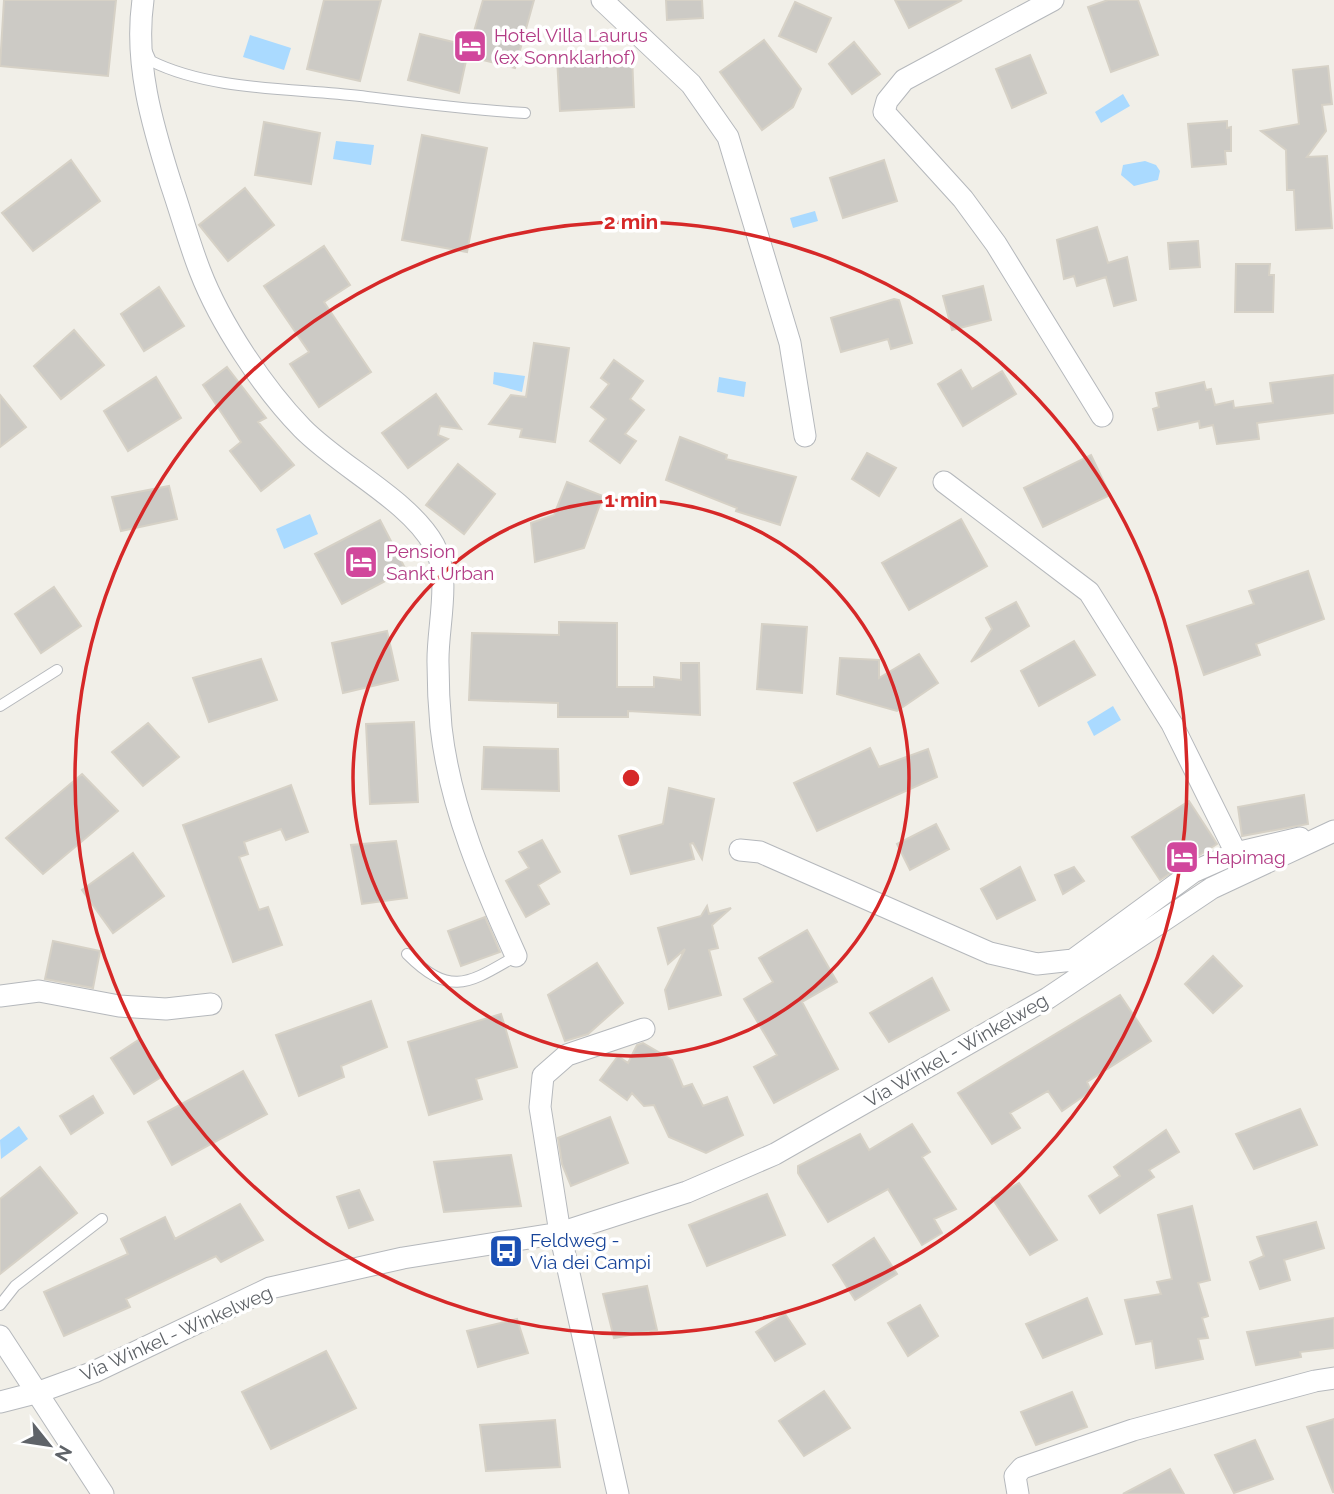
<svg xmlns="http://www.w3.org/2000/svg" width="1334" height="1494" font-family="Raleway,sans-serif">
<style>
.water{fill:#aadaff}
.building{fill:#cccac5;stroke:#d6d1c6;stroke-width:2}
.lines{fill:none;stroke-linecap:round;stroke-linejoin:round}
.lane-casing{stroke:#b5b8bc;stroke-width:12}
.street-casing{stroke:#b5b8bc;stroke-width:23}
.lane{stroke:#fff;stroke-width:10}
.street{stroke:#fff;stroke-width:21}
.ring{fill:none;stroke:#d62828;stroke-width:3.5}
.labels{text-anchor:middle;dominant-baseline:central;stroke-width:7;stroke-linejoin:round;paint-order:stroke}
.hotel-label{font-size:19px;fill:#b23c85;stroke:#fff;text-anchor:start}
.street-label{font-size:19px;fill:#5f6368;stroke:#fff}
.transit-label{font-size:19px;fill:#164399;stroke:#fff;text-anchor:start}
.centre{fill:#d62828;stroke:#fff;stroke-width:3.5}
.ring-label{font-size:21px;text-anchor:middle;font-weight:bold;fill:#d62828;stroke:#fff;stroke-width:7;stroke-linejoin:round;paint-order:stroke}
</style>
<rect width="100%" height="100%" fill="#f1efe8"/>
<path class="water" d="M250,35L291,48L284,70L243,57Z
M1123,94L1130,106L1101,123L1095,112Z
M336,141L374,145L371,165L333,159Z
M1145,161L1156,165L1160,171L1158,180L1134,186L1121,175L1123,165Z
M815,211L818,221L793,228L790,218Z
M494,372L525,376L522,392L493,384Z
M719,377L746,382L744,397L717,392Z
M310,514L318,534L284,549L276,529Z
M1113,706L1121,720L1094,736L1087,722Z
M19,1126L28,1139L1,1159L0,1140Z"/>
<path class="building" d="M4,0H116L108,76L0,66Z
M324,0H381L360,81L307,69Z
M483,0H534L515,68L467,56L459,93L408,80L420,34L470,46L469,49Z
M666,0H702L703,18L667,20Z
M895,0H962L909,28Z
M1108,0H1138L1158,55L1111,72L1088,7Z
M795,2L831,18L816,52L779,36Z
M764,40L801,89L793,107L762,130L720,72Z
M854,42L880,74L852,94L829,64Z
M632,54L634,107L560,111L557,58Z
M1030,55L1046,93L1012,108L996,69Z
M1328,66L1332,104L1322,105L1326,131L1307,157L1327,156L1332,228L1296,230L1294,190H1287L1286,150L1261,131L1299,124L1293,70Z
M1227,121V128L1231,127V151H1225L1226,164L1192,167L1188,124Z
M264,122L320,133L311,184L255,175Z
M422,135L487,148L467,252L402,240Z
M71,160L100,201L33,251L2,213Z
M884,160L897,201L843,218L830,178Z
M245,188L274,225L228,261L199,225Z
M1097,227L1108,263L1127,257L1136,300L1114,306L1106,277L1077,286L1074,276L1064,279L1057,240Z
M1198,241L1200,267L1170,269L1168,243Z
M324,246L350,285L324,302L371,372L319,407L290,364L309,352L264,286Z
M1236,264H1270L1269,275H1274L1273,312H1235Z
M983,286L991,320L952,330L943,296Z
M159,287L184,326L144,351L121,314Z
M894,299L899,300L912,343L891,349L888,339L841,352L831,318Z
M74,330L104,365L61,399L34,366Z
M534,343L569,348L555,442L520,437L522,429L489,424L511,395L526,397Z
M614,360L643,381L630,399L644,410L625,434L636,441L620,463L590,441L606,419L591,407L609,384L601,378Z
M227,367L266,418L258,422L294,465L261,491L230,451L241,442L203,385Z
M961,370L972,389L1002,371L1016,394L963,426L938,384Z
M1334,375V413L1257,423L1259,439L1217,444L1213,425L1200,428L1199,421L1158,430L1153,409L1159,407L1156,393L1204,382L1206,390L1211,389L1215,405L1233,401L1234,408L1273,403L1270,383Z
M156,377L181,418L128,451L104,411Z
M436,394L461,429L440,426L438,435L448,439L408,468L382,433Z
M0,395L26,427L0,447Z
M680,437L727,455L726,459L796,477L780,525L736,511L737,508L666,480Z
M867,453L896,468L879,496L852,479Z
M1091,455L1110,495L1043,527L1024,488Z
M458,464L495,494L464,534L426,505Z
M567,482L603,496L584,548L535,562L531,523L554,515Z
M169,486L177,519L121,531L112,497Z
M961,519L987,566L909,610L882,563Z
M380,520L406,570L342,604L315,554Z
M1308,571L1324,619L1256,644L1260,655L1204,675L1187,626L1254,604L1249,591Z
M54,587L81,626L41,653L15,614Z
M1016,602L1029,626L971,662L992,629L986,618Z
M559,622L617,623V687H654V677L681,680V663H699L700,715L628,711V717H558V703L469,700L472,633L559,635Z
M762,624L807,627L802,693L757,689Z
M387,631L398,680L343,693L332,643Z
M1074,641L1095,675L1039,706L1021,671Z
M919,654L938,683L897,711L837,694L840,658L879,660V678Z
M261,659L277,700L209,722L193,678Z
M414,722L418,802L370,804L366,724Z
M148,723L179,757L143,786L112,752Z
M484,747L558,749L559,791L482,789Z
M870,748L879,767L928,749L937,777L817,831L794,783Z
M82,774L118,811L43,874L6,838Z
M291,785L308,832L286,840L281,829L244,842L248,854L239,857L259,910L268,907L282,945L233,962L183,825Z
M669,788L714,799L702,859L693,843L690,844L694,859L631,874L619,836L663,824Z
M1304,795L1308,824L1242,836L1238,807Z
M1189,801L1217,844L1160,880L1132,837Z
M936,824L949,849L910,870L897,844Z
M542,840L560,872L538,885L549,904L526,917L506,881L529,868L519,852Z
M396,841L407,898L362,904L351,845Z
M133,853L164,896L113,933L82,890Z
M1020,867L1035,900L997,919L981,889Z
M1074,867L1084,881L1063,894L1055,875Z
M707,906L709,914L731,908L712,925L718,948L709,950L721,995L669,1009L665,990L685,949L668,964L658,928L701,916Z
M485,917L500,952L461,966L448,931Z
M807,930L837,982L802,1002L838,1069L774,1103L754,1067L777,1055L744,999L773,982L759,958Z
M53,941L100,951L93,988L45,979Z
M1213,956L1242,986L1213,1013L1185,984Z
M597,963L623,1003L588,1034L565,1041L548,995Z
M932,978L949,1010L889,1042L870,1013Z
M1120,995L1151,1041L1087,1082L1091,1091L1062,1111L1048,1091L1010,1113L1020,1128L992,1144L958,1093Z
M371,1001L387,1047L341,1066L344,1077L299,1096L276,1035Z
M501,1014L517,1067L476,1079L482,1099L429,1115L408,1042Z
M140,1039L163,1076L134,1094L111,1058Z
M643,1043L672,1060L683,1087L692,1084L703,1106L727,1097L743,1135L706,1153L669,1137L654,1105L644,1106L632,1093L627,1100L600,1080L618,1056L628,1063L637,1045Z
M243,1071L267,1114L172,1165L148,1122Z
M93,1096L103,1113L71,1134L60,1116Z
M1300,1109L1317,1145L1254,1169L1236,1134Z
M610,1117L628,1163L571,1186L562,1164L558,1138Z
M912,1124L930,1152L922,1157L956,1209L934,1219L942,1233L922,1245L888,1189L828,1222L798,1173V1166L860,1134L869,1150Z
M1166,1130L1179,1152L1149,1170L1154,1177L1100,1213L1089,1196L1120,1176L1114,1167Z
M511,1155L521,1206L444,1212L434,1162Z
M40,1167L77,1213L0,1274V1199Z
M1019,1183L1057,1240L1030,1255L992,1198Z
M359,1190L373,1220L349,1228L337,1197Z
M767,1194L785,1235L707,1266L689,1225Z
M240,1204L263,1240L221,1262L216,1256L126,1299L130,1307L64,1336L44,1292L128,1254L121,1239L165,1217L175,1239Z
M1192,1206L1210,1280L1198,1283L1208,1316L1202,1318L1208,1338L1198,1339L1203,1359L1156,1368L1152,1341L1136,1344L1125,1300L1161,1294L1157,1282L1172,1279L1158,1215Z
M1316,1222L1324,1248L1284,1260L1290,1280L1260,1289L1250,1262L1264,1256L1257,1237Z
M874,1238L897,1274L855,1300L833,1265Z
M647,1286L657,1330L614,1338L603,1294Z
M1087,1298L1102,1334L1043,1358L1026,1324Z
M920,1305L938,1336L908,1356L888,1323Z
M785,1314L805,1344L775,1361L756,1332Z
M1334,1318V1348L1300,1352L1301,1357L1256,1365L1247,1332Z
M517,1319L528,1353L478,1367L467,1331Z
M326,1351L356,1408L271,1449L242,1392Z
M824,1391L850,1428L804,1456L779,1421Z
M1072,1392L1087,1427L1036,1445L1021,1412Z
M1334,1419V1492H1333L1307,1427Z
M555,1420L560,1467L486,1471L480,1425Z
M1255,1440L1273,1479L1234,1493L1215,1455Z
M1170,1469L1184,1494H1123Z"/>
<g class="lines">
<g class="lane-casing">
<path id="lane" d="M147,52L151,61C211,91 294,88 360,96C416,103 469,110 525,113
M0,706L57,670
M407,954C451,998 469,983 516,956
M0,1305L15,1286L102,1219"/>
</g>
<g class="street-casing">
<path id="street" d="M143,0C134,63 152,124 171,184C181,213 189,243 200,271C220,323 263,388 302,428C340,467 409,500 434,545C452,578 437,627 438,663C438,684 439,706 441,727C450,808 483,883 516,956
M602,0L691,84L728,137L790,343L805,436
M1053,0L904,80L887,101L884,112L963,199L996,244L1102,416
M944,482L1089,592L1172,724L1236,853
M740,850L760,852L990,953L1037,964L1073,960L1193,872L1236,853L1300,838
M0,996L39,991L119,1006L166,1009L211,1004
M0,1336L103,1494
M0,1402L39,1392L94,1372L270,1288L403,1258L560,1233L687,1192L775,1154L1048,998L1212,888L1334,831
M618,1494L560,1233L540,1107L543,1076L567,1055L644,1029
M1018,1494L1015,1476L1022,1468L1133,1430L1315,1381L1334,1378"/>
</g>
<use href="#lane" class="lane"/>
<use href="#street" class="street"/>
</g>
<g class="ring">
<circle cx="631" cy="778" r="278"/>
<circle cx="631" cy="778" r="556"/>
</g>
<defs>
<g id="hotel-square" transform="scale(1.75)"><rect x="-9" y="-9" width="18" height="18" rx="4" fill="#d1479c" stroke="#fff"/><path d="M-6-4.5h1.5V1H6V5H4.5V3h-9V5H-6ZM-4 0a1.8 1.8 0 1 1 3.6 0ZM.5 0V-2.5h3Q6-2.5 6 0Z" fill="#fff"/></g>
<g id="bus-square" transform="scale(1.75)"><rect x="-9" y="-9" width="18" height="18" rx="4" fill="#1a4fb4" stroke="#fff"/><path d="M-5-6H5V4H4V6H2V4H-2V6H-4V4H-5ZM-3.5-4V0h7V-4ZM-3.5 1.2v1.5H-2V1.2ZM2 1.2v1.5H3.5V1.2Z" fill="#fff"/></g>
</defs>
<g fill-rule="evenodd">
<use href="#hotel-square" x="470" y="46"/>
<use href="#hotel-square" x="361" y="562"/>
<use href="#hotel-square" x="1182" y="857"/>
<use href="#bus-square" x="506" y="1251"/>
</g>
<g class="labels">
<g class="hotel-label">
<text x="494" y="35">Hotel Villa Laurus<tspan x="494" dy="22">(ex Sonnklarhof)</tspan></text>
<text x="386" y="551">Pension<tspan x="386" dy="22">Sankt Urban</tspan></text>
<text x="1206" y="857">Hapimag</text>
</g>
<g class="street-label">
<text transform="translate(956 1050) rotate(-30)">Via Winkel - Winkelweg</text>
<text transform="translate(176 1333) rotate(-24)">Via Winkel - Winkelweg</text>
</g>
<g class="transit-label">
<text x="530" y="1240">Feldweg -<tspan x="530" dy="22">Via dei Campi</tspan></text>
</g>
</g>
<circle cx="631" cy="778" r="10" class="centre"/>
<g class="ring-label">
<text x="631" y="229">2 min</text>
<text x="631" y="507">1 min</text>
</g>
<g transform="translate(49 1445) rotate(120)" stroke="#ffffff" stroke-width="5" paint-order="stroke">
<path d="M0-5L12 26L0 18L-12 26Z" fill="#5f6368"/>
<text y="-10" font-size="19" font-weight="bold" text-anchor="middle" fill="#5f6368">N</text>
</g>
</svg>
